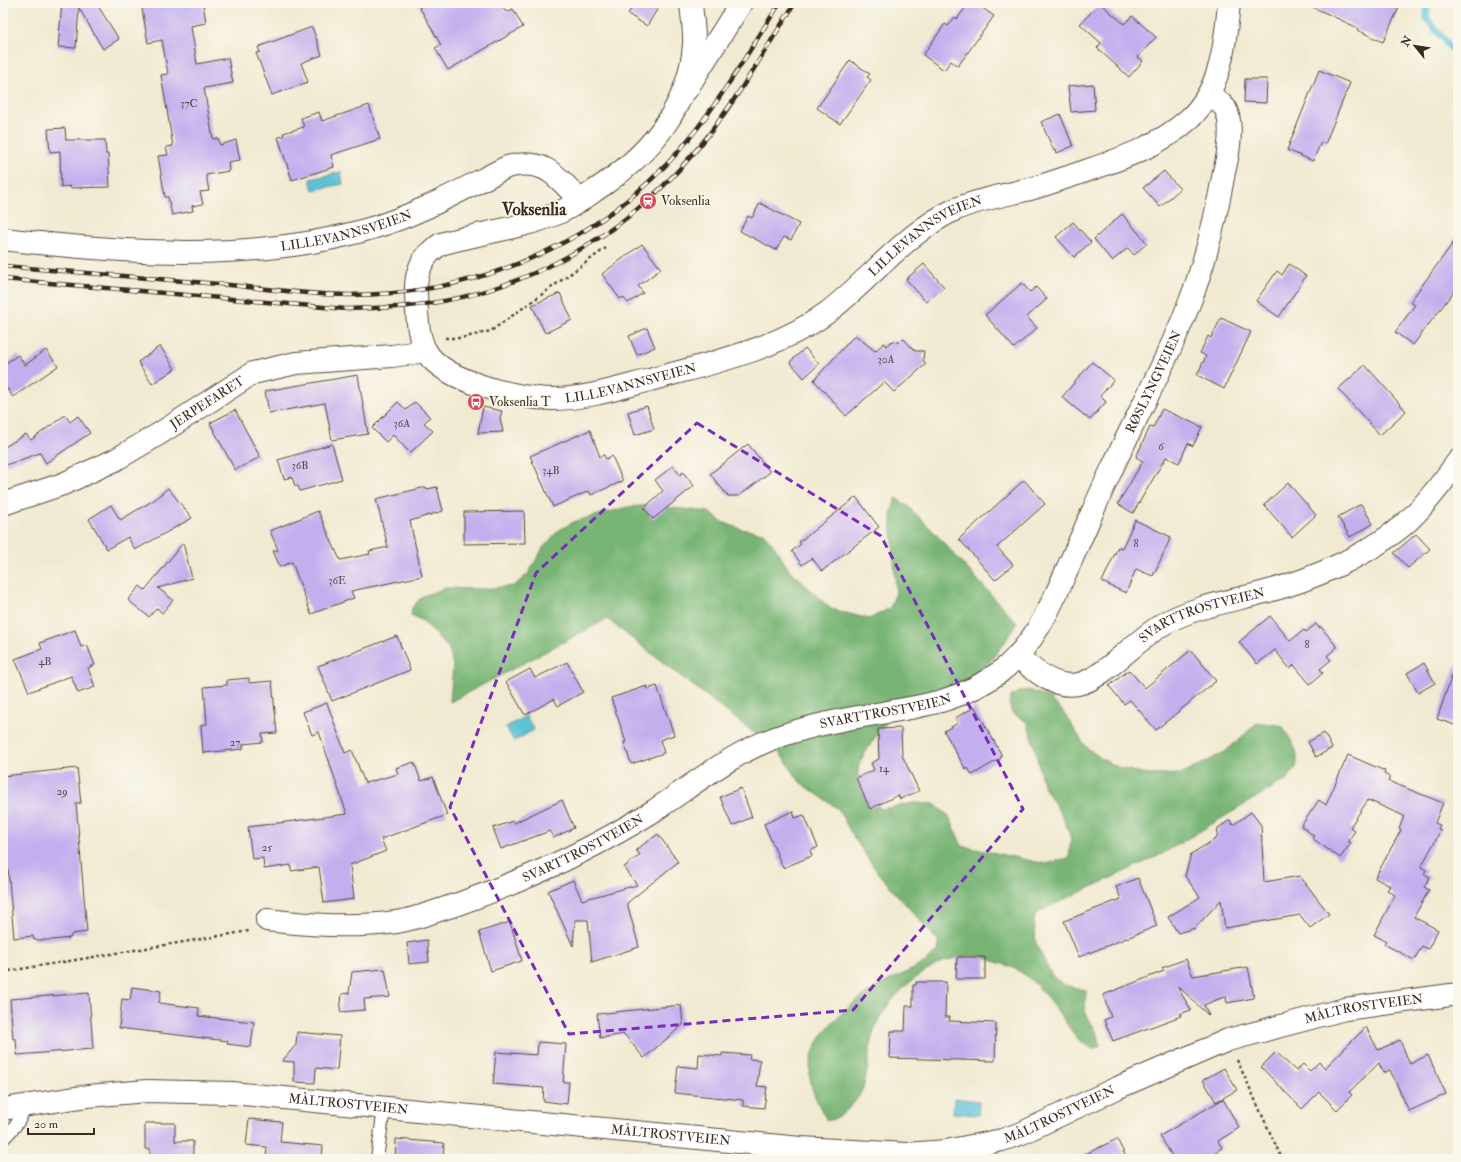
<svg xmlns="http://www.w3.org/2000/svg" width="1461" height="1162" font-family="'IM FELL Double Pica',serif">
<style>
.forest{fill:#78b575;stroke:#5a704a}
.water{fill:#5bc3d7;stroke:#4b767a}
.lines{fill:none;stroke-linecap:round;stroke-linejoin:round}
.stream{stroke:#5bc3d7;stroke-width:7}
.building{fill:#c2afee}
.service-casing{stroke:#564739;stroke-width:14}
.minor-casing{stroke:#564739;stroke-width:24}
.tertiary-casing{stroke:#564739;stroke-width:24}
.path{stroke:#564739;stroke-width:2.5;stroke-dasharray:3 3;stroke-linecap:butt}
.service{stroke:#fff;stroke-width:12}
.minor{stroke:#fff;stroke-width:22}
.tertiary{stroke:#fff;stroke-width:22}
.rail-casing{stroke:#3b2a1e;stroke-width:4.5}
.rail{stroke:#fbf7ec;stroke-width:3;stroke-dasharray:9;stroke-linecap:butt}
.marked{fill:none;stroke:#7b2cbf;stroke-width:3;stroke-dasharray:8 5;stroke-linejoin:round}
.labels{text-anchor:middle;dominant-baseline:central;stroke-width:3.5;stroke-linejoin:round;paint-order:stroke}
.number-label{font-size:11px;fill:#5d4b52}
.poi-label{font-size:13px;fill:#3b2a1e;stroke:#fbf7ec;text-anchor:start}
.street-label{font-size:13px;fill:#3b2a1e;stroke:#fbf7ec}
.district-label{font-size:17px;font-weight:bold;fill:#3b2a1e;stroke:#fbf7ec}
</style>
<rect width="100%" height="100%" fill="#fbf7ec"/>
<filter id="ink" filterUnits="userSpaceOnUse"><feTurbulence type="fractalNoise" baseFrequency=".025" numOctaves="2"/><feDisplacementMap in="SourceGraphic" scale="8" xChannelSelector="R" yChannelSelector="G"/><feConvolveMatrix kernelMatrix="1 2 1 2 8 2 1 2 1" color-interpolation-filters="sRGB"/></filter>
<filter id="wash" filterUnits="userSpaceOnUse"><feTurbulence type="fractalNoise" baseFrequency=".012" numOctaves="4" result="noise"/><feDisplacementMap in="SourceGraphic" scale="16" xChannelSelector="R" yChannelSelector="G"/><feGaussianBlur stdDeviation="0.9" result="paint"/><feColorMatrix in="noise" values="0 0 0 0 0 0 0 0 0 0 0 0 0 0 0 0 0 1.4 0 .05"/><feComposite in="paint" operator="in"/></filter>
<g filter="url(#wash)">
<rect width="100%" height="100%" fill="#f1ead2"/>
<path class="forest" d="M896,498L909,507L931,529L1017,623C1004,643 992,665 970,678C950,689 925,691 905,703C894,709 859,757 858,769C857,781 862,791 866,801L882,809L914,803L934,804L949,816L962,846L1046,864L1069,858L1071,838L1063,817L1043,785L1034,744L1027,722L1012,713L1009,703L1012,696L1021,691L1029,690L1047,697L1061,709L1086,747L1102,759L1120,768L1149,775L1182,774L1225,752L1257,723H1265L1282,726C1289,737 1301,753 1296,767C1295,771 1289,776 1287,779L1162,854L1038,912L1034,919L1036,944L1052,976L1064,985L1086,990L1085,1012L1096,1031L1100,1046L1093,1049C1089,1046 1084,1044 1080,1041C1075,1037 1071,1030 1067,1024C1049,1000 1030,969 999,963C992,961 983,956 976,956C936,953 889,993 875,1028C864,1056 874,1084 850,1107C842,1115 838,1118 827,1121C821,1109 814,1097 811,1084C802,1039 848,1004 883,984C901,974 926,966 939,949L938,941L878,873L853,836L838,809L800,782L780,753L607,619L450,702L453,665L449,649L423,621L411,615L412,607L423,596L445,588L480,589L514,586L528,574L543,548L559,530L576,521L628,507L650,505L709,512L722,522L741,529L763,533L775,547L788,569L831,609L869,619L890,608L896,593L891,514Z"/>
<path class="water" d="M341,172L343,184L313,190L310,179Z
M526,716L534,730L514,741L506,727Z
M954,1098L979,1101L978,1115L953,1113Z"/>
<g class="lines">
<path class="stream" d="M1427,3V19L1451,48L1458,51"/>
</g>
<g id="blocks">
<path class="building" d="M62,3H96L119,39L103,49L79,8L76,48L58,47Z
M141,3H203L206,23L191,26L197,64L228,58L233,83L204,88L213,139L218,138L220,145L236,140L240,160L228,162L229,171L206,175L209,191L200,192L203,204L192,206L193,211L172,215L168,197H165L158,156L168,155L166,147L173,146L161,75L168,74L162,40L148,43Z
M417,3H501L506,12L513,9L523,27L448,70L435,48L441,45Z
M635,3H661L647,26L628,14Z
M969,3H975L994,16L958,66L951,61L944,70L923,55L945,24L948,26L955,17L957,19Z
M1100,3L1124,24L1132,16L1156,37L1138,57L1143,61L1129,77L1097,48L1101,43L1080,24Z
M1304,3H1401L1383,42L1357,30L1358,28Z
M312,27L322,55L301,63L308,82L272,95L256,53L260,52L258,47Z
M850,60L870,74L867,77L871,80L840,124L817,108Z
M1319,70L1350,83L1325,144L1321,142L1313,161L1287,150Z
M1245,79H1267L1266,103L1244,102Z
M1093,84L1095,110L1071,112L1068,86Z
M369,105L380,139L331,155L334,167L292,180L278,137L284,136L283,133L304,127L301,118L319,112L322,121Z
M1060,114L1073,146L1057,153L1056,150L1054,151L1041,122Z
M65,128L66,140H105L106,154H108L110,187L70,188V186L61,187L60,151L50,152L48,129Z
M1164,171L1180,189L1160,207L1143,188Z
M760,203L799,224L791,240L784,237L776,250L740,231L748,216L752,218Z
M1122,214L1147,243L1134,255L1128,248L1112,261L1094,239Z
M1073,222L1091,242L1074,257L1056,237Z
M1458,236V286L1413,345L1395,332L1415,305L1410,302Z
M642,244L661,269L638,286L643,293L628,303L623,297L620,299L602,274Z
M924,264L944,287L926,302L906,279Z
M1289,264L1306,276L1279,317L1256,301L1277,271L1282,275Z
M1022,283L1030,292L1036,287L1047,299L1027,317L1037,328L1014,348L985,315Z
M560,293L572,320L545,333L532,305Z
M1221,318L1251,332L1224,389L1197,375L1206,356L1200,353L1208,336L1211,338Z
M647,328L655,347L637,355L629,336Z
M855,335L875,351L884,343L886,346L892,341L893,342L895,340L898,343L903,338L915,351H924L923,360L926,364L894,392L884,382L846,416L814,380Z
M160,346L175,369L152,384L138,362Z
M805,348L819,364L804,378L790,362Z
M46,350L58,366L13,397L3,383V365L18,355L25,365Z
M1092,362L1114,380L1100,396L1106,402L1090,420L1062,397Z
M1365,365L1406,411L1380,435L1338,389Z
M358,375L368,434L332,440L325,403L269,413L265,391Z
M398,402L406,410L415,402L430,417L424,423L433,431L410,453L393,435L386,442L372,428Z
M647,406L654,429L635,435L628,412Z
M483,407L502,411L500,418L503,432L478,433Z
M1162,409L1202,427L1193,446L1188,443L1179,463L1166,457L1133,513L1118,504L1143,461L1136,457L1150,427L1153,428Z
M235,410L260,457L235,470L210,423Z
M65,415L70,422L78,416L90,433L46,463L40,453L3,466V448L26,434L31,440Z
M590,430L600,457L604,455L606,459L612,456L623,481L591,495L589,491L553,507L530,456Z
M332,444L342,479L300,491L298,486H295L292,477L284,479L278,460Z
M748,444L770,472L739,496H728L710,474Z
M673,466L680,475L683,472L694,486L653,519L644,508L663,491L655,480Z
M1024,480L1045,504L997,547L1013,565L995,580L959,539Z
M1288,483L1316,515L1292,537L1264,505Z
M426,487L427,489L437,487L443,511L410,521L422,576L351,591L354,598L311,614L292,562L280,567L273,551L278,550L270,531L318,511L340,560L370,554L369,551L388,547L376,499Z
M168,488L192,518L135,550L128,537L107,549L89,519L111,505L120,520L154,500Z
M856,497L879,527L822,571L812,558L802,565L792,551L801,544L799,542Z
M1361,504L1373,524L1350,537L1338,517Z
M524,511L525,543L464,544V512Z
M1135,520L1171,537L1153,576L1136,569L1126,593L1102,582L1118,547L1122,548Z
M1416,534L1430,549L1408,568L1394,553Z
M183,543L192,578L158,588L173,600L162,613L157,608L149,617L128,600L140,586L145,590Z
M1270,616L1290,641L1304,630L1306,632L1316,624L1319,628L1321,627L1337,647L1327,656L1331,660L1320,669L1323,673L1310,684L1294,665L1290,669L1275,650L1257,664L1239,642Z
M75,630L81,647L87,645L95,665L88,668L95,687L78,693L71,676L29,692L15,659L42,649L40,643Z
M397,636L410,670L332,701L318,666Z
M1191,650L1216,681L1156,730L1130,700L1124,704L1109,686L1129,670L1145,688Z
M567,662L583,692L558,706L554,699L525,715L506,682L530,669L535,678Z
M1424,663L1435,683L1418,693L1407,673Z
M1455,666H1458V726L1437,719Z
M249,678V683L272,681L277,733L262,734L263,742L243,744V749L203,753L201,725L207,724L204,687L227,685V680Z
M647,686L648,689L657,686L674,735L660,740L664,753L631,764L624,742H626L611,698Z
M327,703L345,753L352,750L365,783L398,774L396,768L414,762L421,781L433,777L447,815L381,839L386,851L350,865L354,899L324,903L319,867L291,871V865L264,869L263,858L252,859L248,827L347,814L319,732L312,735L303,712Z
M975,707L1001,754V758L972,775L968,768L966,770L944,731L958,723L955,718Z
M901,728L902,755L919,791L900,799L898,795L870,809L856,778L874,770L871,763L879,759L878,729Z
M1324,733L1332,748L1316,757L1308,742Z
M1348,755L1385,771L1384,774L1390,777L1388,781L1443,803L1435,823L1440,825L1438,829L1441,830L1421,867L1426,870L1424,874L1430,877L1424,887L1429,890L1414,917L1438,930L1428,949L1422,946L1414,960L1384,944L1386,941L1374,935L1395,895L1387,890L1390,886L1375,878L1401,830L1399,829L1404,816L1368,800L1350,827L1355,831L1348,841L1351,843L1340,858L1312,838L1314,836L1301,826L1319,800L1326,805Z
M77,768L81,803H76L87,932L72,934L70,938L52,940H34L33,936L14,938L6,846H5L3,831V776Z
M741,788L752,817L732,826L720,797Z
M562,800L574,828L553,838L550,831L501,849L493,828L513,821L514,823Z
M793,811L795,818L804,815L818,847L810,851L812,856L783,868L764,824Z
M1251,812L1261,825L1264,882L1300,876L1329,914L1310,928L1300,915L1225,928L1221,900L1195,928L1178,933L1168,917L1200,897L1185,876L1191,854L1217,838L1218,828L1230,820L1233,825Z
M658,834L678,862L627,903L639,947L592,962L588,920H575L573,946L548,891L573,880L582,900L637,885L624,867L640,855L636,850Z
M1138,878L1157,926L1079,957L1064,921L1121,899L1116,887Z
M510,922L522,961L491,971L479,932Z
M427,940L429,962L409,964L407,943Z
M957,957H985V979H956Z
M1186,959L1193,976L1248,967L1254,998L1227,1003L1226,996L1204,1005L1209,1016L1179,987L1178,988L1191,1010L1180,1014L1181,1016L1113,1041L1104,1020L1111,1017L1103,995L1164,971L1162,968Z
M385,969L390,997L364,999L365,1010L340,1012L342,994L349,993L352,972Z
M916,982H946L945,1017H950L949,1021L996,1023L995,1061L890,1058L891,1031H905L906,1006H913V985H916Z
M132,987L161,991L159,1003L199,1008L198,1016L254,1022L251,1047L227,1044L228,1041L119,1028L122,999L130,1000Z
M89,993L93,1049L17,1055L16,1039H13L10,999Z
M681,1005L683,1025L644,1058L624,1034L600,1038L597,1014Z
M1366,1027L1378,1050L1400,1040L1410,1064L1428,1055L1446,1094L1409,1111L1390,1070L1383,1073L1379,1063L1349,1092L1352,1095L1337,1110L1319,1092L1302,1109L1261,1067L1276,1052L1296,1071L1303,1064L1310,1071L1319,1062L1325,1068Z
M297,1032L340,1036L337,1070L316,1068L315,1083L294,1082V1062L282,1061L296,1045Z
M538,1042L566,1044L563,1082H569L567,1104L543,1101L544,1088L493,1084L496,1052L537,1055Z
M722,1053L750,1055L749,1059L760,1060L757,1086L767,1087L764,1108L743,1106V1100L675,1093L678,1066L698,1068L699,1054L722,1056Z
M1224,1068L1237,1090L1216,1102L1203,1080Z
M1223,1099L1239,1128L1218,1141L1222,1148L1204,1159H1174L1160,1136Z
M249,1119L282,1122L280,1142L323,1146L322,1159H266L267,1147L246,1145Z
M145,1123H175V1141H193V1159H150V1149H145Z
M396,1139L444,1143L443,1159H395Z
M1117,1139L1127,1159H1075Z"/>
</g>
</g>
<g filter="url(#ink)">
<use href="#blocks" fill-opacity="0" stroke="#564739" stroke-width="1"/>
<g class="lines">
<g class="service-casing">
<path id="service" d="M3,1139C14,1128 22,1120 25,1104
M377,1159L384,1108"/>
</g>
<g class="minor-casing">
<g id="minor">
<path d="M686,90L741,3"/>
<path id="s1" d="M3,504L63,484L115,460L159,434L253,373L296,363L392,356L426,351"/>
<path id="s2" d="M1017,656C1034,670 1054,689 1078,684C1103,680 1140,635 1167,622C1197,606 1232,601 1265,592C1312,580 1371,554 1408,521C1427,503 1443,482 1458,461"/>
<path id="s3" d="M267,920C310,925 353,928 396,922C417,919 438,910 458,904C526,880 591,850 652,812C692,786 730,754 775,738C802,728 830,722 858,717C912,707 954,706 1000,672C1035,645 1052,604 1069,565C1083,534 1096,503 1110,473C1136,416 1167,362 1189,304C1206,261 1216,217 1224,172C1228,156 1234,124 1225,108C1221,103 1215,98 1209,95"/>
<path id="s4" d="M3,1109L88,1096L147,1091L232,1093L801,1148L906,1154L946,1151L1002,1140L1022,1133L1117,1088L1228,1040L1345,1009L1458,994"/>
</g>
</g>
<g class="tertiary-casing">
<g id="tertiary">
<path id="s5" d="M691,3C692,17 695,32 694,45C689,106 651,152 603,185C588,195 573,207 556,214C519,229 479,233 441,244C422,255 415,273 416,294C417,312 417,338 427,353C446,382 520,399 553,399C585,399 619,388 650,380C710,363 777,350 828,312C871,279 906,232 956,209C980,199 1005,195 1030,189C1046,185 1061,179 1077,174C1117,160 1157,148 1189,119C1222,88 1225,45 1229,3"/>
<path id="s6" d="M3,239C121,253 257,263 372,228C420,214 463,189 507,167C544,157 557,176 580,201"/>
</g>
</g>
<path class="path" d="M445,338H461L491,331L606,248
M3,972L249,931
M1237,1060L1282,1159"/>
<use href="#service" class="service"/>
<use href="#minor" class="minor"/>
<use href="#tertiary" class="tertiary"/>
<g class="rail-casing">
<path id="rail" d="M3,266C75,272 147,278 219,284C262,288 306,295 349,295C468,295 582,252 666,165C711,118 744,58 780,3
M3,279L346,309C367,308 388,308 409,306C519,295 621,239 692,155C732,109 762,54 795,3"/>
</g>
<use href="#rail" class="rail"/>
</g>
</g>
<path class="marked" d="M697,423L881,536L1023,809L853,1010L569,1034L450,807L536,573Z"/>
<defs>
<g id="station-disc" transform="scale(0.9)"><circle r="9.5" fill="#d1495b" stroke="#fbf7ec"/><path d="M-3-6H3Q5-6 5-4V2Q5 4 3 4L4.5 6H3L1.5 4h-3L-3 6H-4.5L-3 4Q-5 4-5 2V-4Q-5-6-3-6ZM-3.5-4v3h7v-3ZM-3.5 1v1.5H-2V1ZM2 1v1.5H3.5V1Z" fill="#fff"/></g>
<g id="bus-disc" transform="scale(0.9)"><circle r="9.5" fill="#d1495b" stroke="#fbf7ec"/><path d="M-5-6H5V4H4V6H2V4H-2V6H-4V4H-5ZM-3.5-4V0h7V-4ZM-3.5 1.2v1.5H-2V1.2ZM2 1.2v1.5H3.5V1.2Z" fill="#fff"/></g>
</defs>
<g fill-rule="evenodd">
<use href="#station-disc" x="648" y="201"/>
<use href="#bus-disc" x="476" y="402"/>
</g>
<g class="labels">
<g class="number-label">
<text x="189" y="103">37C</text>
<text x="886" y="359">30A</text>
<text x="402" y="423">36A</text>
<text x="1161" y="446">6</text>
<text x="300" y="465">36B</text>
<text x="551" y="470">34B</text>
<text x="1136" y="543">8</text>
<text x="337" y="580">36E</text>
<text x="1307" y="644">8</text>
<text x="45" y="661">4B</text>
<text x="235" y="742">27</text>
<text x="884" y="768">14</text>
<text x="62" y="791">29</text>
<text x="267" y="847">25</text>
</g>
<g class="poi-label">
<text x="661" y="201">Voksenlia</text>
<text x="489" y="402">Voksenlia T</text>
</g>
<g class="street-label">
<text stroke="none"><textPath href="#s6" startOffset="346">LILLEVANNSVEIEN</textPath></text>
<text stroke="none"><textPath href="#s5" startOffset="1062">LILLEVANNSVEIEN</textPath></text>
<text stroke="none"><textPath href="#s5" startOffset="726">LILLEVANNSVEIEN</textPath></text>
<text stroke="none"><textPath href="#s3" startOffset="1120">RØSLYNGVEIEN</textPath></text>
<text stroke="none"><textPath href="#s1" startOffset="229">JERPEFARET</textPath></text>
<text stroke="none"><textPath href="#s2" startOffset="214">SVARTTROSTVEIEN</textPath></text>
<text stroke="none"><textPath href="#s3" startOffset="667">SVARTTROSTVEIEN</textPath></text>
<text stroke="none"><textPath href="#s3" startOffset="331">SVARTTROSTVEIEN</textPath></text>
<text stroke="none"><textPath href="#s4" startOffset="1391">MÅLTROSTVEIEN</textPath></text>
<text stroke="none"><textPath href="#s4" startOffset="347">MÅLTROSTVEIEN</textPath></text>
<text stroke="none"><textPath href="#s4" startOffset="1067">MÅLTROSTVEIEN</textPath></text>
<text stroke="none"><textPath href="#s4" startOffset="671">MÅLTROSTVEIEN</textPath></text>
</g>
<g class="district-label">
<text x="534" y="209">Voksenlia</text>
</g>
</g>
<rect width="1461" height="1162" fill="none" stroke="#fbf7ec" stroke-width="16"/>
<g transform="translate(1415 46) rotate(300)" stroke="#fbf7ec" stroke-width="3" paint-order="stroke">
<path d="M0-3L7 15L0 10L-7 15Z" fill="#3b2a1e"/>
<text y="-6" font-size="11" font-weight="bold" text-anchor="middle" fill="#3b2a1e">N</text>
</g>
<path d="M28 1128v6h66v-6" fill="none" stroke="#3b2a1e" stroke-width="2"/>
<text x="34" y="1128" font-size="12" fill="#3b2a1e" stroke="#fbf7ec" stroke-width="3" paint-order="stroke">20 m</text>
</svg>
